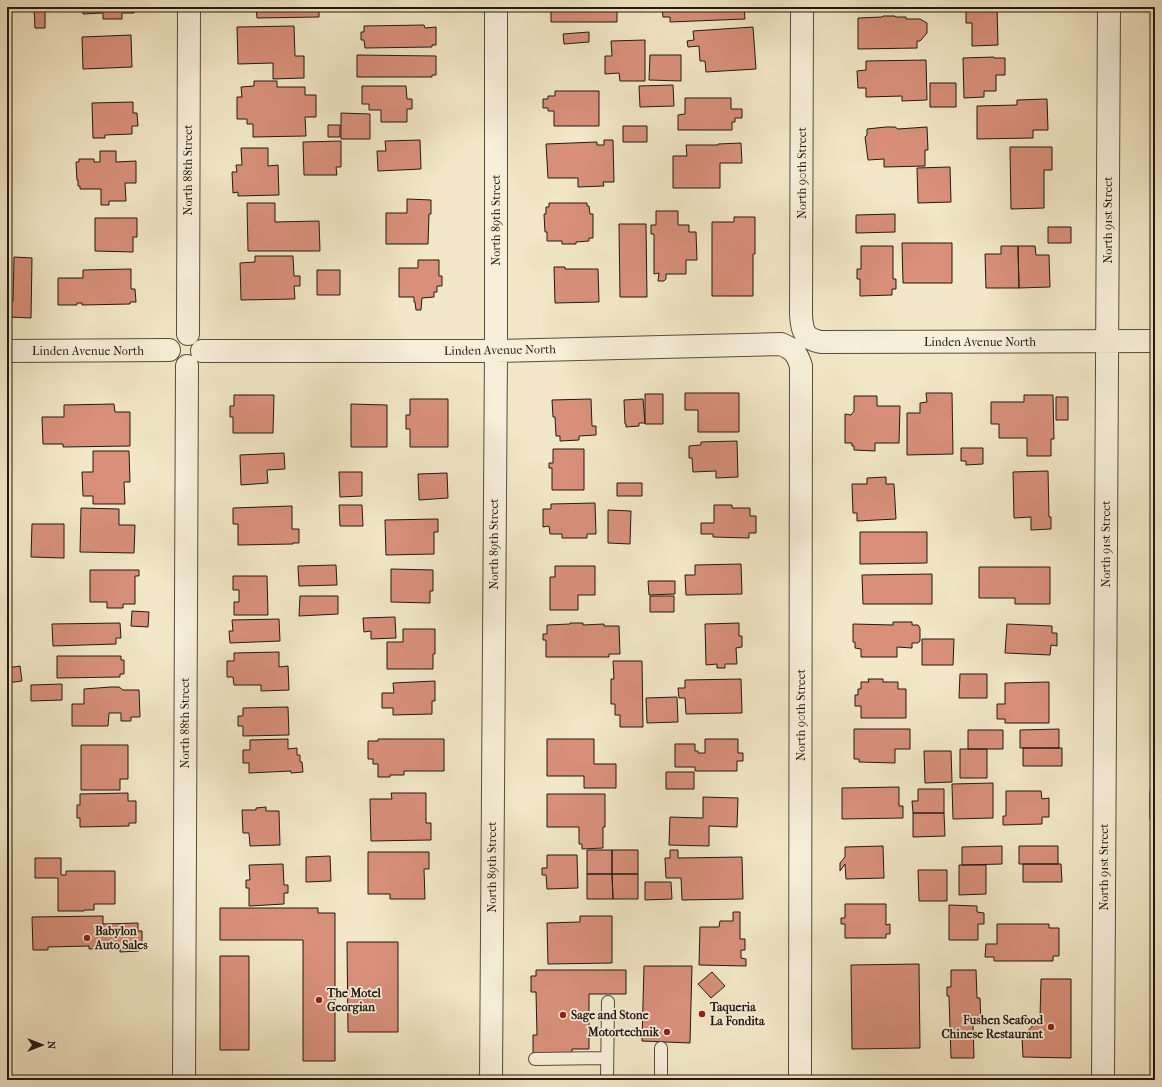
<svg xmlns="http://www.w3.org/2000/svg" width="1162" height="1087" font-family="'IM FELL French Canon',serif">
<style>
.building{fill:#d8907b;stroke:#231910}
.lines{fill:none;stroke-linecap:round;stroke-linejoin:round}
.service-casing{stroke:#574c3e;stroke-width:14}
.minor-casing{stroke:#574c3e;stroke-width:24}
.service{stroke:#f7efda;stroke-width:12}
.minor{stroke:#f7efda;stroke-width:22}
.poi-dot{fill:#8f2418;stroke:#f7efda;stroke-width:1.5}
.labels{text-anchor:middle;dominant-baseline:central;stroke-width:3.5;stroke-linejoin:round;paint-order:stroke}
.street-label{font-size:12px;fill:#231910;stroke:#f7efda}
.poi-label{font-size:12px;font-weight:bold;fill:#231910;stroke:#f7efda;text-anchor:start}
</style>
<rect width="100%" height="100%" fill="#f2e7c6"/>
<filter id="stains"><feTurbulence type="fractalNoise" baseFrequency=".005" numOctaves="4"/><feColorMatrix values="0 0 0 0 .2 0 0 0 0 .09 0 0 0 0 .02 0 0 0 .5 -.17"/></filter>
<radialGradient id="worn" r=".72"><stop offset=".6" stop-color="#630" stop-opacity="0"/><stop offset="1" stop-color="#630" stop-opacity=".3"/></radialGradient>
<path class="building" d="M34,7H45V28H35Z
M83,7H134V13H122V19H103V13L83,14Z
M256,7H319V17L257,18Z
M551,7H617V22H551Z
M662,7H744L745,19L670,22V17H663Z
M971,7H997L998,45L972,46V23H966V11H971Z
M883,16H895L896,17H906V19H920L927,23V33L920,41H917V48L858,49V18L882,17Z
M424,25L425,28L436,27V45H432V47L365,48L364,40H361V32H364V26Z
M294,26L295,56H304V78L273,79V63L238,64L237,27Z
M753,27L756,69L706,72L705,61H700L699,46L688,47L687,41L694,40L693,31Z
M589,32V42L564,44L563,34Z
M131,35L132,67L83,69L82,37Z
M645,40V81H620L619,73L605,74V56H612L611,41Z
M357,55L436,56V75H432V77H357Z
M650,55H681V81L649,80Z
M994,57V58H1005V75H996V91H984V97L964,98L963,58Z
M926,60L927,100L902,101V96L866,97V88H858L857,71L866,70V61Z
M254,81H277V87H305V95H316V117H305L306,136L253,137V124H247V119H237V97H242L241,87L254,86Z
M930,83H956V107H930Z
M673,85L674,106L640,107L639,86Z
M362,86H406L407,99H412V109H407V122H381V110H369V104H362Z
M555,91H599V126H554V111H548V108H543V99H548V96H555Z
M685,98H731V109H742V118H735V122H732V130H678V115L685,114Z
M1047,99L1048,130H1033V138L977,139V106L1017,105V100Z
M133,102V113H137L138,126H132V134L105,135V138H93L92,103Z
M341,113L370,114V139H341Z
M328,125H340V137H328Z
M623,126H647V142H623Z
M886,127H895L898,129L927,127L928,150H925V166L884,167V159L868,160L865,137L867,135V129Z
M420,140L421,169L378,171L377,151H386L385,141Z
M604,140H613L614,182H603L604,186L578,187V178H548L546,144L597,142V145H604Z
M341,141V167H336L337,175H304L303,142Z
M741,143L742,163H720V188H673V156H687L686,145H718V144Z
M1010,147H1052V170H1044V208L1011,209Z
M241,148H268V166L278,165L279,195L238,196V192L233,193L232,172H237L236,165H242Z
M100,151H116V162L136,161V183H125L126,201H109V205H101V189H80V186H78V180H77L76,162H79V159H94V162H100Z
M950,167L951,202L918,203L917,168Z
M407,199L431,200V214H429L428,244H386V213H407Z
M247,203H275V222L319,221L320,251H248Z
M549,203H587V206H589L590,214H593V238H589V241L576,242V244H562V241H547V232H545L544,214H546V207H549Z
M656,211H678V225H689V232H696L697,260H686V274H666V279L664,281H658L659,273L654,274V234H651V225H656Z
M7,213L8,262H7Z
M895,214V232L856,233V215Z
M734,217H755V254H753V296H712V222H734Z
M95,218H137V237H133V252L95,251Z
M619,224H646L647,297H620Z
M1048,227H1071V243H1048Z
M902,243H952V283H903Z
M861,246H893V279H896V289H892V295L860,296V279H857V269H861Z
M1001,246H1018L1019,288H986L985,254H1001Z
M1018,246H1035L1036,255H1049L1050,287L1019,288Z
M255,256H293L294,276H300V286H294L295,299L241,300L240,263L255,262Z
M14,257L32,258L31,318L9,317V301H13Z
M418,260H439V276H442V286H437V292H434V297L422,298L421,310H416L415,302H414V297H399V268H418Z
M554,267H565V269H598L599,302L555,303Z
M131,269V289H135L136,302H130V304L82,305V303H77V305H58V278H83V270Z
M317,270H340V295H317Z
M685,393H739V432H698V410H685Z
M926,393H952L953,454L907,455V413H920V403L927,402Z
M645,394H663V424H645Z
M234,395H274L273,433H233V417H230V406H234Z
M1024,395H1053L1054,439H1051V456H1027V438H999V424H991V402H1024Z
M854,396H877V406H900L899,443H875V451L854,450V446H852V443H845V414L851,415L854,411Z
M1056,397H1068V420H1056Z
M410,399H448V447H410V429H406V415H410Z
M591,399L592,426H596V435L579,436V440L560,441V436H556L555,417H553L552,400Z
M643,399L645,423H639V426L626,427V424H625L624,400Z
M114,404L115,412H130V446L63,447V444H43L42,417H64V405Z
M351,404L387,405V447H351Z
M737,441L738,477L716,478V471L693,472L692,458H689V446L701,445V442Z
M961,448H983V464L966,465V461H961Z
M553,449H584V490H552V468H549V463H553Z
M93,451H129L130,482H124L125,504H93V496H83L82,472H93Z
M284,453L285,469L267,470L268,483L241,485L240,455Z
M1048,471L1049,517H1051V529L1031,530V517L1014,518L1013,472Z
M339,472H362V496L340,497Z
M447,473L448,498L419,500L418,474Z
M886,477V484H894L896,519L857,521V513H853L852,484H867V478Z
M617,483H642V496H617Z
M595,503L596,534H587V538H562V534H550L549,526L543,527V509H551V504Z
M339,505H362L363,526H340Z
M714,505H732V508H750V516H756V533H749V538L713,537V534H701V523H714Z
M292,506V529H299V543H293V544L238,545V524H233V508Z
M81,508L119,509V525H135L134,553L80,552Z
M608,510L631,511L630,544L608,543Z
M438,519V532H434V554L386,555L385,520Z
M32,524H64V558L31,557Z
M860,532H927V563L860,564Z
M741,564L742,594L686,595L685,575H695V565Z
M336,565L337,585L299,586L298,566Z
M555,566H595V595H578V610H550V577H555Z
M979,567H1050V604H1015V598H979Z
M391,569L433,570V591H430V603L391,602Z
M90,570H139V576H135V604H123V608H107V602H90Z
M932,574V604H863L862,575Z
M233,576H267L268,615H234V602H239V590H233Z
M648,581H675V594L649,595Z
M300,596H338V614L299,616Z
M650,596H674V612H650Z
M132,611L149,612L148,627L131,626Z
M395,617L396,638L371,639V631L364,632L363,618Z
M279,619L280,641L230,643L229,631H233L232,620Z
M893,622H912V625H918L920,628V641L918,643H912V648L897,647V657H861V649L855,648V642H853V624L893,625Z
M120,623L121,638H116V644L53,646L52,624Z
M570,623H583V625L604,624V626H619L620,654H609V657H546V640H543V634H547V625L570,624Z
M739,623V636H742V647L736,648L737,664H725V668H717V664L706,665L705,624Z
M1007,624L1052,626V633H1057V646L1051,645L1050,655L1005,653Z
M403,629H435V654H433V669H387V642H403Z
M922,639H954L953,665H922Z
M279,652V667L288,666L289,690L261,691V685H234L233,677H227V661H234V653Z
M57,656H121V660H124V674H120V677L57,678Z
M613,661H642L643,727H620V715H615V704H611V679H614Z
M20,666L22,681L7,683V668Z
M960,674H987V698H959Z
M741,679L742,713L686,714L685,698H679L678,688H685V680Z
M868,679H883V682H898V689H906V718H861V706H855V695H858V689H861V682H869Z
M435,681V701H432V714L393,715V708H382V693H394L393,683Z
M1049,682V723H1005V719H997V704H1005V683Z
M62,684V700L31,701V685Z
M111,687H119L123,690H139L140,717H131V721H121V713H109L108,726H72V704H84V689Z
M677,697L678,722L647,723L646,698Z
M288,707L289,735L243,736V726H238V716H243V708Z
M854,729H910V749H895V763L859,762V759H854Z
M1059,729V748H1020V730Z
M968,730H1003V749H968Z
M288,739V749L297,748V755H300V762H302L303,772L291,773V771L249,773V763H243V750H250V740Z
M378,739H444V771H404V775H390V777H378V764H373V759H368V741H378Z
M547,739H594V764H616V788H584V776H547Z
M705,739H738V753H743V761H737V771H695V767H675V744H695V751H698V753H705Z
M81,745H128V779H120V790H81Z
M1023,748H1062V766H1023Z
M960,749H987V778H960Z
M924,751H951L952,782L925,783Z
M666,772H694V789H666Z
M993,783V818L953,819L952,784Z
M899,787V806H903V818L842,819V788Z
M918,789H944V813H913L912,801H918Z
M1006,791H1041L1042,799L1049,798V817H1042V824L1003,825V816H1006Z
M1150,791H1155V819H1150Z
M128,793V801H136V823H129V826L80,827V818H77V805H80V794Z
M391,793H426V823H431V840L371,841L370,799H392Z
M547,794H605V827H603V848L582,849V844H579V827H547Z
M703,797L738,798L737,827L709,826V846L669,845L670,817L703,818Z
M266,807V811H279L280,845L250,846L249,833H243L242,810H256V808Z
M913,813H944L945,836L913,837Z
M883,846L884,878L846,879L845,864L840,871V863L845,857V847Z
M1002,846V864L962,865V847Z
M1019,846H1058V864H1019Z
M587,850H612V874H587Z
M612,850H638V874H612Z
M670,850H678V858L742,857L743,899L682,900L681,878H666L665,858H670Z
M368,852H429V869H424L425,899H390V894H368Z
M547,855H577L578,888L547,889L546,875H542V868H547Z
M330,856L331,881L306,882V857Z
M35,858H61V875H66V871H115V904H94V910H84V911H58V878H35Z
M283,864L284,885H288V893H284V904L249,906V888H246V880H250L249,865Z
M1023,864H1061L1062,882H1023Z
M959,865H986V894L959,895Z
M918,870H947V901H919Z
M587,874H612L613,899H587Z
M612,874H638V899H613Z
M645,882H671L672,899L645,900Z
M845,904H886V925L890,924V934H886V938H845V924H841V918H845Z
M949,905L977,906V912L984,913V924H978V940H949Z
M220,908H318V913H335V1061H303V940H220Z
M733,912H740V939H745V950H741V958L746,959V966L699,965L700,927H719L720,921H733Z
M103,916V924L138,923V931H142V944L139,945V951L120,952V948L89,949V946L48,947V950H33L32,917Z
M580,916H612V963L548,964L547,923L580,922Z
M997,924H1049V928H1059V956H1053V961H994V957H985L986,944H997Z
M347,942H398V1032H348Z
M220,956H249V1050H220Z
M919,964L920,1048L852,1049L851,965Z
M644,966H692L690,1043L642,1041Z
M536,970H626V994H589V1049H572V1054H533V1035H537L536,992H531V976H536Z
M951,970H976L977,998H980L981,1025H973L974,1058H951L949,996H947V987H951Z
M712,972L725,986L711,998L698,984Z
M1041,979H1071V1058L1023,1057L1022,1037L1040,1018Z"/>
<g class="lines">
<g class="service-casing">
<path id="service" d="M661,1048V1080
M535,1059L607,1058
M607,1080L608,1002"/>
</g>
<g class="minor-casing">
<path id="minor" d="M802,7L801,315C802,331 804,339 821,342L1155,341
M188,334L189,7
M7,351L169,350
M202,351H496L781,344C793,349 797,353 801,366L800,1080
M184,1080L187,366
M491,1080L496,351V7
M1103,1080L1109,7"/>
</g>
<use href="#service" class="service"/>
<use href="#minor" class="minor"/>
</g>
<g class="poi-dot">
<circle cx="87" cy="938" r="4"/>
<circle cx="319" cy="1000" r="4"/>
<circle cx="702" cy="1014" r="4"/>
<circle cx="563" cy="1015" r="4"/>
<circle cx="1051" cy="1027" r="4"/>
<circle cx="667" cy="1032" r="4"/>
</g>
<g class="labels">
<g class="street-label">
<text transform="translate(188 170) rotate(-90)">North 88th Street</text>
<text transform="translate(802 173) rotate(-90)">North 90th Street</text>
<text transform="translate(496 220) rotate(-90)">North 89th Street</text>
<text transform="translate(1108 220) rotate(-90)">North 91st Street</text>
<text x="980" y="342">Linden Avenue North</text>
<text transform="translate(500 350) rotate(-1)">Linden Avenue North</text>
<text x="88" y="351">Linden Avenue North</text>
<text transform="translate(494 544) rotate(-90)">North 89th Street</text>
<text transform="translate(1106 544) rotate(-90)">North 91st Street</text>
<text transform="translate(801 715) rotate(-90)">North 90th Street</text>
<text transform="translate(185 723) rotate(-90)">North 88th Street</text>
<text transform="translate(492 867) rotate(-90)">North 89th Street</text>
<text transform="translate(1104 867) rotate(-90)">North 91st Street</text>
</g>
<g class="poi-label">
<text x="95" y="931">Babylon<tspan x="95" dy="14">Auto Sales</tspan></text>
<text x="327" y="993">The Motel<tspan x="327" dy="14">Georgian</tspan></text>
<text x="710" y="1007">Taqueria<tspan x="710" dy="14">La Fondita</tspan></text>
<text x="571" y="1015">Sage and Stone</text>
<text x="1043" y="1020" text-anchor="end">Fushen Seafood<tspan x="1043" dy="14">Chinese Restaurant</tspan></text>
<text x="659" y="1032" text-anchor="end">Motortechnik</text>
</g>
</g>
<rect width="1162" height="1087" fill="none" stroke="#f2e7c6" stroke-width="24"/>
<rect x="8" y="8" width="1146" height="1071" fill="none" stroke="#231910" stroke-width="2"/>
<rect x="12" y="12" width="1138" height="1063" fill="none" stroke="#231910"/>
<g transform="translate(42 1045) rotate(90)" stroke="#f7efda" stroke-width="3" paint-order="stroke">
<path d="M0-3L7 15L0 10L-7 15Z" fill="#231910"/>
<text y="-6" font-size="11" font-weight="bold" text-anchor="middle" fill="#231910">N</text>
</g>
<rect width="100%" height="100%" filter="url(#stains)"/>
<rect width="100%" height="100%" fill="url(#worn)"/>
</svg>
